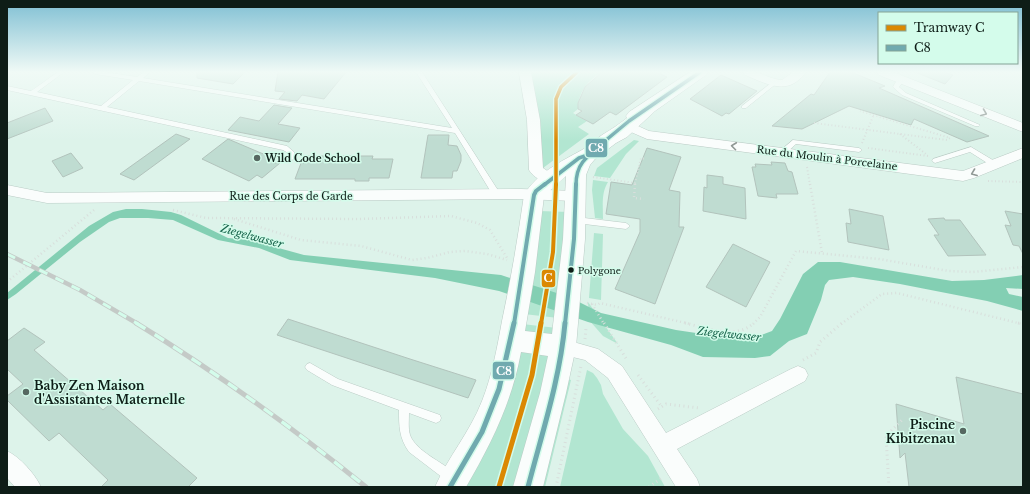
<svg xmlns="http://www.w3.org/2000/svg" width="1030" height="494" font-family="'Libre Baskerville',serif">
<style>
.green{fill:#b2e6d1}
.water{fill:#83cfb3}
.building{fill:#bfdcd1;stroke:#b2c3bc}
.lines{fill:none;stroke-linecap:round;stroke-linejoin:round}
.lane-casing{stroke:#bbccc6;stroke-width:1}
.street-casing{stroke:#bbccc6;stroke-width:1}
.secondary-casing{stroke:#bbccc6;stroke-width:1}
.path-far2{stroke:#d8dfdc;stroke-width:2;stroke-dasharray:1 2.5;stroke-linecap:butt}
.path-far1{stroke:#d8dfdc;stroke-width:2.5;stroke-dasharray:1 3;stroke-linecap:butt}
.path{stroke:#d8dfdc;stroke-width:3;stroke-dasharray:1 3.5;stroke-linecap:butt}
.lane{fill:#fafdfc;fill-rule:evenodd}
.street{fill:#fafdfc;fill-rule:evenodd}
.secondary{fill:#fafdfc;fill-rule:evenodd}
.rail-far1-casing{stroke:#c4cac7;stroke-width:4.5}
.rail-casing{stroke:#c4cac7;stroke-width:5}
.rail-far1{stroke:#d4fceb;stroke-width:3;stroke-dasharray:9;stroke-linecap:butt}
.rail{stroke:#d4fceb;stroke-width:3.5;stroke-dasharray:11;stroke-linecap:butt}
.bus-1-far2-casing{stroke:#d4fceb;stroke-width:6}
.bus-1-far1-casing{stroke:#d4fceb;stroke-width:7}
.bus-1-casing{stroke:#d4fceb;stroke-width:8}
.bus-1-far2{stroke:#70aaaf;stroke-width:3.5}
.bus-1-far1{stroke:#70aaaf;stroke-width:4}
.bus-1{stroke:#70aaaf;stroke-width:5}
.tram-1-far2-casing{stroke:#d4fceb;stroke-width:6}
.tram-1-far1-casing{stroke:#d4fceb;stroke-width:7}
.tram-1-casing{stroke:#d4fceb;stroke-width:8}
.tram-1-far2{stroke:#db8802;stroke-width:3.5}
.tram-1-far1{stroke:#db8802;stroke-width:4}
.tram-1{stroke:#db8802;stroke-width:5}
.oneway{stroke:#909895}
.poi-dot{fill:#566861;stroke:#d4fceb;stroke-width:1.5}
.bus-dot{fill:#0e1d17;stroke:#d4fceb;stroke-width:1.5}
.labels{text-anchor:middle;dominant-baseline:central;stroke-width:3;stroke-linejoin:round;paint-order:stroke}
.bus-label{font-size:9px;fill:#0e1d17;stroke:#d4fceb;text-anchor:start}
.poi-label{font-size:10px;font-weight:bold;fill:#0e1d17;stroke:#d4fceb;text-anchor:start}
.street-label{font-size:10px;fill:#0e1d17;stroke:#d4fceb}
.water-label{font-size:11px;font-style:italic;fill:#1a664d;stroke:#d4fceb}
.near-poi-label{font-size:12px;font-weight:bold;fill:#0e1d17;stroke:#d4fceb;text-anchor:start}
.line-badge{stroke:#d4fceb;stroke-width:1.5}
.badge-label{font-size:11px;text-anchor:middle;font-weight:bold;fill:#fff}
</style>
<rect width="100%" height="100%" fill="#ddf3ea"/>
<path class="green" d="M528,72H602C588,80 578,92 578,109L573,113L587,121L578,127L589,134L543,168L540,166Z
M634,140L639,141L626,154L610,178L594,176L597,168Z
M593,180L608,182C601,193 603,206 603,219L595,218L592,190Z
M539,211L569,212L558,318L524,314Z
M594,233L603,234L601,300L589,298Z
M588,302L618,344L603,336L589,320Z
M522,324L557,328L555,335L524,331Z
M521,351L552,356L520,487H460Z
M587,370L593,373L597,378L601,385L603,394L623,429L648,456L665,487H560Z
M563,378L571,380L545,487H534Z"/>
<path class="water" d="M126,209H142L171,212L181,215L228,238L249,240L304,255L501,275L569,297L601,313L676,330L723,337L759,336L772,331L780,319L803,274L818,262H840L952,281L984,280L1023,275V289L1006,288L1009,294L1023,297V311L987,301L900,284L853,277L829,280L825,285L821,300L807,334L789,341L770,356L755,358L703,357L671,345L588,322L499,291L435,278L290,260L259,248L218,240L173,220L148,218H120L109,222L80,242L16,294L7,300V293L89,226L113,212Z"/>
<path class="building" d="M197,72H245L233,84L197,78Z
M278,72H346L324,99L302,95L297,101L279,99L285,92L275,91Z
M602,72H656L667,77L616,115L610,112L593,124L576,115L582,111L578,109V103L585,87Z
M830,72H851L885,86L879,88L989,136L967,142L914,119L911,125L849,106L802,129L772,126L811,94L814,95Z
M915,72H944L953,75L945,84Z
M721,75L757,91L729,114L726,113L722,116L690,99Z
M274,105L292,108L278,124L300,128L289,142L228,130L240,117L259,121Z
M45,108L53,121L7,139V123Z
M176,134L190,139L134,180L120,174Z
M428,135H449L448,145L457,146L461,155V161L457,171H453L452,178H421Z
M228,139L275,159L272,163H280L262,178L257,175L249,181L202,159Z
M647,148L681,157L669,190L680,192L679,227H684L655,304L615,289L640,232V219L606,214L611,182L632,185Z
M71,153L83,168L63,177L52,161Z
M308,156H373L372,159H393L389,178H369V181H355V179H295L301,163H306Z
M771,162L785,163L788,171L792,172L798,194H776L777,198L758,196L752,167H756L755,164L772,165Z
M707,175L723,177V184L745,188L746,219L703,211L704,187L707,188Z
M849,209L883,216L889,250L848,242L846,223L851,224Z
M1005,211L1023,214V254L1019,246L1013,245L1005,225L1011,226Z
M944,218L945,220H960L986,255L948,256L934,235H939L928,219Z
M733,244L770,262L746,307L706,287Z
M288,319L410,359L476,380L468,398L277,335Z
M24,328L45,342L34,350L103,410L110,404L197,478L188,487H101L108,480L59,433L49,441L7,400V396L23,384L7,369V341Z
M956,377L1023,394V487H909L905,453L900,458L896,404L964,424Z"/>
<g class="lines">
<g class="lane-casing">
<path id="lane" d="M58,72H64L37,92L101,106L133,80L95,74L92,72H104L137,77L144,72H150L143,78L452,128L416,72H422L501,195L497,198L494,197L455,133L139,81L107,107L287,146L294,152L295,158L292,160L289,158L288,153L283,150L7,90V86L31,91Z
M902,77L905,79L899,87L906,93L980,125L979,126H975L902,95L893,87L895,83Z
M775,80L777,81V83L746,108H742V106Z
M793,140L859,148L862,150L859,152L796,144L785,154H781L780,152L781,150Z
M971,147L996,162L998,164L996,166H992L970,152L935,163L932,161L933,159Z
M576,217L626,223L630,226L626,229L576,223L572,220Z
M310,363L338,379L440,415L441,418L440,421L436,423L409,413C409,420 408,428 410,435C416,451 442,462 455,473L456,477L455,481L451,482L447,481L409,452C399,438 399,426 399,410L332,385L307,370L305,367L307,364Z"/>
</g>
<g class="street-casing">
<path id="street" d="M519,72H531L540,120L543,168L555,176L557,179L555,182C546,185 534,178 529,170L527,120Z
M743,72C761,70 767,79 782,80L793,72H806C788,97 767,84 745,75Z
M877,72H893L1023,123V132L879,75Z
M629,122L649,131L963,171L1023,148V158L974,178L963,181L647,139L624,129L622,126L624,123Z
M7,185L47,193L521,189L575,191L580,192L582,196L580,200L575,201L521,199L47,203L7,195Z
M563,339L598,349L622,366L666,433L791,369L798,366L805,369L808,375L805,381L677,449L697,479L700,487H676L608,378L585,360L556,353L554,347L556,341Z
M7,451C20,457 35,474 41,487H15L7,478Z"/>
</g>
<g class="secondary-casing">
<path id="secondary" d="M690,72H708L706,75L655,111L627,137L616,143L595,159L590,165L586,175L585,239L576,347L566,393L543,487H513L540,393L548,356L521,352C512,402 491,444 466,487H435C448,457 470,432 482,401C492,376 497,348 502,321C511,279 518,237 524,195C537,173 560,162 582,150C589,146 595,140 602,135C612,129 618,125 627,118L626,116L629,112ZM566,176L563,239L552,334L525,331L535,272L544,196Z"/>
</g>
<path class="path-far2" d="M814,123L947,140L950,138L860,111
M900,134L926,154
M862,143L874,114
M868,148L928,156
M807,167L810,185
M593,177L635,183L641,158L645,159
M988,181L1023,182
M635,185V183"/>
<path class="path-far1" d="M635,184L634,198L644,199
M810,184L822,253
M173,210L206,218L360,219L451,216L477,223L490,230L507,258
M234,219L301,240L361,246L412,260L427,258L450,252L465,251L487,254L507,260
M7,282L94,210
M587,303L597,305L600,303L690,324
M592,304L604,324
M753,324L760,317L796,251L879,259L949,271L973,272L1023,267
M841,324L882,294L897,293L1022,324"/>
<path class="path" d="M604,323L627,360
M685,323C708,328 735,340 754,323
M1018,323L1023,324
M585,339L586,328
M803,360L816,353L820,342L842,323
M638,375L662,407
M658,409L666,404L699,408
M556,487L581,366
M649,487L663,477
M889,487L886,436L902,420"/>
<use href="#lane" class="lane"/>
<use href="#street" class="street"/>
<use href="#secondary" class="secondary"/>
<g class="rail-far1-casing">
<path id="rail-far1" d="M7,254L80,290L138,324"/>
</g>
<g class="rail-casing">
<path id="rail" d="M136,323C216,372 293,428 366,487"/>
</g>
<use href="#rail-far1" class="rail-far1"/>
<use href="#rail" class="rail"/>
<g class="bus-1-far2-casing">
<path id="bus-1-far2" d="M544,185L579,158L588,155L629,121L700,72
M576,185C576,164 586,157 602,145"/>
</g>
<g class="bus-1-far1-casing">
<path id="bus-1-far1" d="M514,324L534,195L536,191L545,184
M565,324L574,239L576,184"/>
</g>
<g class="bus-1-casing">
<path id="bus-1" d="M450,487L482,432L499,389L514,323
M528,487C542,433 560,379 565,323"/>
</g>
<use href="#bus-1-far2" class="bus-1-far2"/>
<use href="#bus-1-far1" class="bus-1-far1"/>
<use href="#bus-1" class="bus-1"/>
<g class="tram-1-far2-casing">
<path id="tram-1-far2" d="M556,185V99L561,87L577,72"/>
</g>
<g class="tram-1-far1-casing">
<path id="tram-1-far1" d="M541,324L553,252L556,184"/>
</g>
<g class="tram-1-casing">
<path id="tram-1" d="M499,487L532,375L541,323"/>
</g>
<use href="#tram-1-far2" class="tram-1-far2"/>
<use href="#tram-1-far1" class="tram-1-far1"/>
<use href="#tram-1" class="tram-1"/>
</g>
<defs><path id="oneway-chevron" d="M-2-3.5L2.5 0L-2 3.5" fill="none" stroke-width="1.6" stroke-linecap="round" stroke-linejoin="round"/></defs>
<g class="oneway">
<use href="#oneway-chevron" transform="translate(984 113) rotate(22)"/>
<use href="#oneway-chevron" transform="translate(734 146) rotate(-173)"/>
<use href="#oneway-chevron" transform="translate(974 173) rotate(159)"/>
</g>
<linearGradient id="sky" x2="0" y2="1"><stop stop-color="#7fbfd3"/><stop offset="0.51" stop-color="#f0faf6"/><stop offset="1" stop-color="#f0faf6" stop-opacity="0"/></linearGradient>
<rect width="1030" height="141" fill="url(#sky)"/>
<g class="poi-dot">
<circle cx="257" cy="158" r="4"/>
<circle cx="26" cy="392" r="4"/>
<circle cx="963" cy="431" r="4"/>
</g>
<circle class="bus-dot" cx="571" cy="270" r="3.5"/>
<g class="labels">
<g class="bus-label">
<text x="578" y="270">Polygone</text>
</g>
<g class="poi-label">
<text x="265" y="158">Wild Code School</text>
</g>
<g class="street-label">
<text transform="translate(827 158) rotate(7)">Rue du Moulin à Porcelaine</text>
<text x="291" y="196">Rue des Corps de Garde</text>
</g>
<g class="water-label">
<text transform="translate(252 236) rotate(15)">Ziegelwasser</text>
<text transform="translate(729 334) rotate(6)">Ziegelwasser</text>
</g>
<g class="near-poi-label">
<text x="34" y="385">Baby Zen Maison<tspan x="34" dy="14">d'Assistantes Maternelle</tspan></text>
<text x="955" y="424" text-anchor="end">Piscine<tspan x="955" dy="14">Kibitzenau</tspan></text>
</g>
</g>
<g class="line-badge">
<rect x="585" y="138" width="23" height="20" rx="4" fill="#70aaaf"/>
<rect x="541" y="269" width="15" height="19" rx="4" fill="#db8802"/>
<rect x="492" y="361" width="23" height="19" rx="4" fill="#70aaaf"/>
</g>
<g class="badge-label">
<text x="596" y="152">C8</text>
<text x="548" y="282">C</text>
<text x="504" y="375">C8</text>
</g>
<rect width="1030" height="494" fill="none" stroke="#0e1d17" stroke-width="16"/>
<rect x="878" y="12" width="140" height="52" fill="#d4fceb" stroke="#85a396"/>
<rect x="886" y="25" width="20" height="6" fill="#db8802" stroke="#85a396"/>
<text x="914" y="32" font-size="12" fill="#0e1d17">Tramway C</text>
<rect x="886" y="45" width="20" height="6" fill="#70aaaf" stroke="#85a396"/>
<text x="914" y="52" font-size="12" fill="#0e1d17">C8</text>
</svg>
